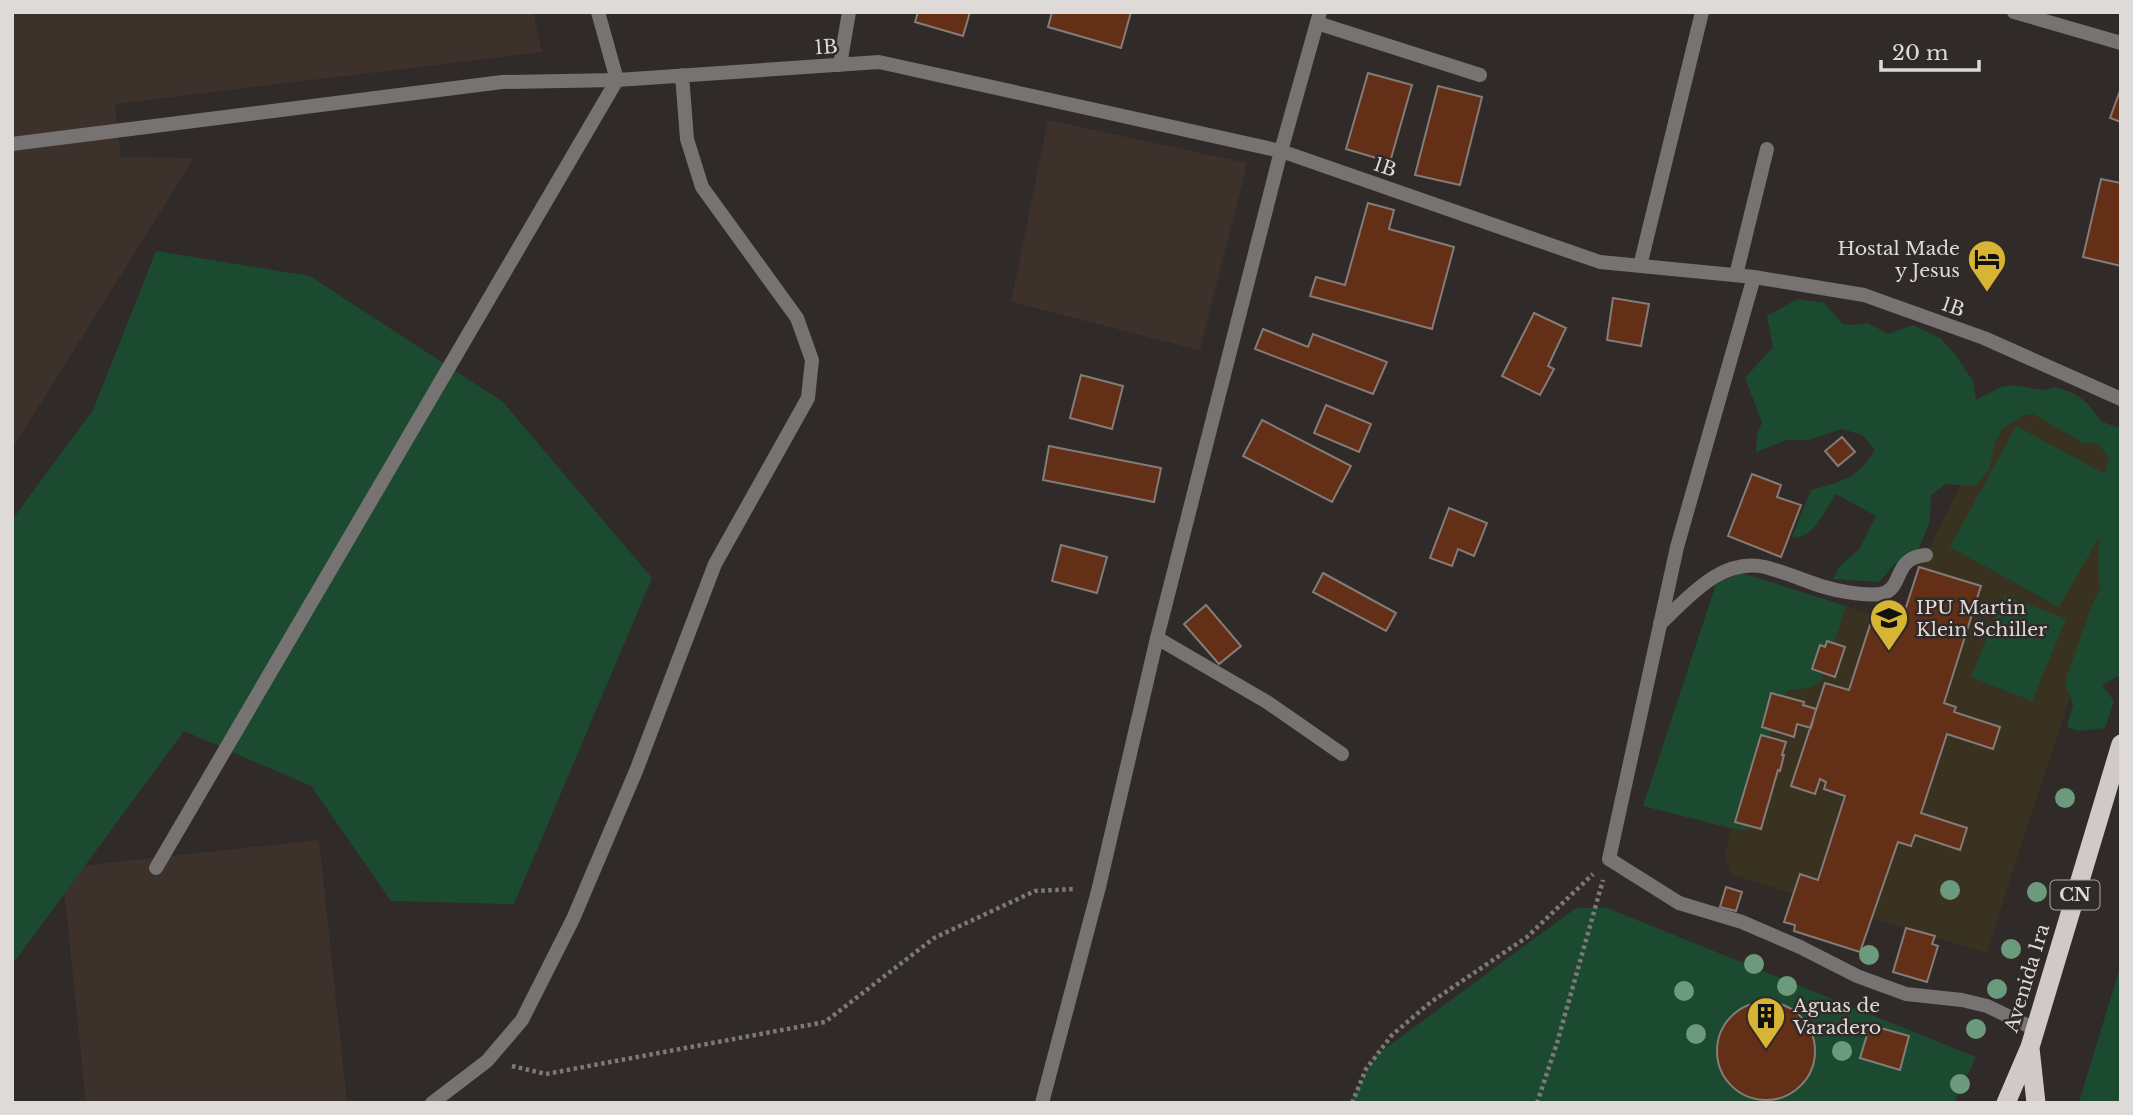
<svg xmlns="http://www.w3.org/2000/svg" width="2133" height="1115" font-family="'Libre Baskerville',serif">
<style>
.built{fill:#3d312c}
.education{fill:#3a3221}
.green{fill:#1c4a31}
.building{fill:#642f17;stroke:#837c79;stroke-width:2}
.lines{fill:none;stroke-linecap:round;stroke-linejoin:round}
.path{stroke:#7e7977;stroke-width:4.5;stroke-dasharray:3.5 3.5;stroke-linecap:butt}
.service{stroke:#777372;stroke-width:14}
.minor{stroke:#777372;stroke-width:14}
.trunk{stroke:#d0c9c7;stroke-width:19}
.tree{fill:#6b9a7c}
.labels{text-anchor:middle;dominant-baseline:central;stroke-width:5;stroke-linejoin:round;paint-order:stroke}
.shield{fill:#302a28;stroke:#aaa5a3;stroke-width:2}
.shield-label{font-size:18px;font-weight:bold;fill:#dedad8}
.street-label{font-size:19px;fill:#dedad8;stroke:#302a28}
.poi-label{font-size:19px;fill:#dedad8;stroke:#302a28;text-anchor:start}
</style>
<rect width="100%" height="100%" fill="#302a28"/>
<path class="built" d="M12,12H533L542,52L115,104L121,157L194,158L12,449Z
M1048,120L1247,163L1200,350L1011,302Z
M319,840L347,1103H86L62,868Z"/>
<path class="education" d="M2005,398L2121,446V543L1986,953L1730,874L1725,854L1731,829L1643,806L1716,584L1742,573L1901,624L1919,567Z"/>
<path class="green" d="M156,251L310,276L503,402L652,578L514,904L391,901L311,786L184,731L12,965V520L93,410Z
M1798,299L1824,303L1843,324L1855,325L1868,323L1888,334L1913,325L1940,338L1954,353L1973,381L1976,400L2001,387L2012,385L2043,390L2056,387L2075,394L2087,403L2102,422L2121,428V675L2102,685L2114,701L2105,728L2079,731L2067,727L2073,705L2065,682L2090,610L2100,588L2098,559L2099,537L2059,607L1950,547L2016,426L2105,474L2109,458L2098,443H2084L2033,414L2025,415L2003,428L1995,443L1989,469L1976,486L1946,484L1931,495L1930,521L1919,548L1895,564L1879,582L1833,579L1839,567L1859,549L1876,516L1836,494C1827,508 1810,543 1792,537L1811,490C1844,481 1856,479 1875,450L1862,435L1842,429L1809,440H1787L1756,452L1757,435L1762,422L1745,378L1773,347L1767,316Z
M1742,573L1846,606L1821,681L1809,688L1788,690L1778,704V718L1764,747L1758,805L1749,830H1740L1643,806L1716,584Z
M2004,595L2066,619L2032,701L1971,677Z
M1576,908H1607L1976,1057L1954,1103H1350L1375,1056Z
M2121,964V1103H2079L2080,1099Z"/>
<path class="building" d="M918,12H970L963,36L915,22Z
M1052,12H1131L1121,48L1048,27Z
M1368,73L1412,85L1390,162L1346,149Z
M1438,86L1482,97L1460,185L1415,175Z
M2121,88V122L2110,118Z
M2101,179L2121,183V266L2083,257Z
M1368,203L1394,210L1389,229L1454,247L1432,329L1310,296L1316,277L1345,285Z
M1613,298L1649,304L1641,346L1607,340Z
M1534,313L1566,328L1548,366L1554,369L1540,395L1502,376Z
M1263,329L1308,347L1313,334L1387,362L1373,394L1255,349Z
M1081,375L1123,386L1112,429L1070,418Z
M1326,405L1371,424L1359,452L1314,433Z
M1262,420L1351,466L1332,502L1243,456Z
M1842,437L1855,452L1838,466L1825,451Z
M1049,446L1161,468L1154,502L1043,480Z
M1752,474L1781,485L1777,497L1801,505L1781,557L1728,536Z
M1449,508L1487,523L1474,556L1458,549L1452,566L1430,558Z
M1061,545L1107,557L1097,593L1052,581Z
M1919,567L1981,586L1944,703L1956,707L1954,712L2000,727L1993,749L1947,734L1921,813L1967,828L1960,850L1915,835L1911,846L1898,842L1860,952L1794,931L1795,925L1784,922L1800,874L1818,880L1845,796L1824,789L1826,782L1820,779L1815,794L1791,786L1825,683L1849,690L1870,625L1897,635Z
M1323,573L1396,613L1386,631L1313,592Z
M1206,605L1241,646L1219,664L1184,624Z
M1827,641L1845,647L1835,677L1812,669L1820,645L1825,647Z
M1771,693L1804,702L1803,705L1816,709L1811,728L1797,724L1794,737L1762,727Z
M1761,735L1786,742L1782,755H1784L1780,771L1778,770L1761,829L1735,822Z
M1726,887L1742,892L1736,911L1720,907Z
M1906,928L1935,936L1932,944L1938,946L1927,982L1893,972Z
M1717 1051a49 49 0 1 1 98 0a49 49 0 1 1-98 0Z
M1870,1025L1909,1036L1900,1070L1860,1058Z"/>
<g class="lines">
<path class="path" d="M512,1066L546,1074L825,1022L934,938L1035,891L1074,889
M1352,1103L1366,1069L1392,1035L1431,1002L1527,937L1593,874
M1537,1103L1557,1043L1603,880"/>
<path class="service" d="M2014,12L2121,43
M1317,23L1480,75
M1736,275L1767,149
M1660,624C1688,598 1721,557 1765,567C1784,572 1803,580 1821,586C1837,591 1863,596 1880,594C1905,590 1891,558 1926,555
M1157,638L1267,702L1342,754
M156,868L617,80
M1679,903L1742,922L1800,947L1857,976L1906,994L1962,1000L1987,1006L2035,1029"/>
<path class="minor" d="M598,12L617,80
M840,65L849,12
M12,144L502,82L617,80L879,62L1281,151L1600,262L1754,277L1864,295L1984,338L2121,399
M1640,266L1702,12
M1679,903L1609,859L1677,547L1754,277
M432,1103L487,1061L522,1020L573,919L636,771L715,564L808,398L812,360L797,318L702,187L687,139L682,75
M1042,1103L1099,887L1157,638L1281,151L1320,12"/>
<path class="trunk" d="M2030,1048L2036,1103
M2006,1103L2030,1047L2121,744"/>
</g>
<g class="tree">
<circle cx="2065" cy="798" r="10"/>
<circle cx="1950" cy="890" r="10"/>
<circle cx="2037" cy="892" r="10"/>
<circle cx="2011" cy="949" r="10"/>
<circle cx="1869" cy="955" r="10"/>
<circle cx="1754" cy="964" r="10"/>
<circle cx="1787" cy="986" r="10"/>
<circle cx="1997" cy="989" r="10"/>
<circle cx="1684" cy="991" r="10"/>
<circle cx="1976" cy="1029" r="10"/>
<circle cx="1696" cy="1034" r="10"/>
<circle cx="1842" cy="1051" r="10"/>
<circle cx="1960" cy="1084" r="10"/>
</g>
<defs>
<g id="hotel-pin" transform="scale(2.0125)"><path d="M0 17L-7.5 6A9.5 9.5 0 1 1 7.5 6Z" fill="#d8b434" stroke="#302a28"/><path d="M-6-4.5h1.5V1H6V5H4.5V3h-9V5H-6ZM-4 0a1.8 1.8 0 1 1 3.6 0ZM.5 0V-2.5h3Q6-2.5 6 0Z" fill="#111"/></g>
<g id="school-pin" transform="scale(2.0125)"><path d="M0 17L-7.5 6A9.5 9.5 0 1 1 7.5 6Z" fill="#d8b434" stroke="#302a28"/><path d="M0-5L7-2L0 1L-7-2ZM-4 1L0 2.5L4 1V4Q0 6-4 4Z" fill="#111"/></g>
<g id="building-pin" transform="scale(2.0125)"><path d="M0 17L-7.5 6A9.5 9.5 0 1 1 7.5 6Z" fill="#d8b434" stroke="#302a28"/><path d="M-4-6H4V6H1V3H-1V6H-4ZM-2.5-4.3h1.7v1.8h-1.7ZM.8-4.3h1.7v1.8H.8ZM-2.5-1h1.7V.8h-1.7ZM.8-1h1.7V.8H.8Z" fill="#111"/></g>
</defs>
<g fill-rule="evenodd">
<use href="#hotel-pin" x="1987" y="259"/>
<use href="#school-pin" x="1889" y="618"/>
<use href="#building-pin" x="1766" y="1016"/>
</g>
<g class="labels">
<rect class="shield" x="2050.5" y="880.5" width="49" height="29" rx="5"/>
<g class="shield-label">
<text x="2075" y="895">CN</text>
</g>
<g class="street-label">
<text transform="translate(826 47) rotate(-4)">1B</text>
<text transform="translate(1385 167) rotate(19)">1B</text>
<text transform="translate(1953 307) rotate(20)">1B</text>
<text transform="translate(2027 978) rotate(-73)">Avenida 1ra</text>
</g>
<g class="poi-label">
<text x="1960" y="248" text-anchor="end">Hostal Made<tspan x="1960" dy="22">y Jesus</tspan></text>
<text x="1916" y="607">IPU Martin<tspan x="1916" dy="22">Klein Schiller</tspan></text>
<text x="1793" y="1005">Aguas de<tspan x="1793" dy="22">Varadero</tspan></text>
</g>
</g>
<rect width="2133" height="1115" fill="none" stroke="#dedad8" stroke-width="28"/>
<path d="M1881 60v10h98v-10" fill="none" stroke="#dedad8" stroke-width="3.5"/>
<text x="1892" y="60" font-size="21" fill="#dedad8" stroke="#302a28" stroke-width="5" paint-order="stroke">20 m</text>
</svg>
